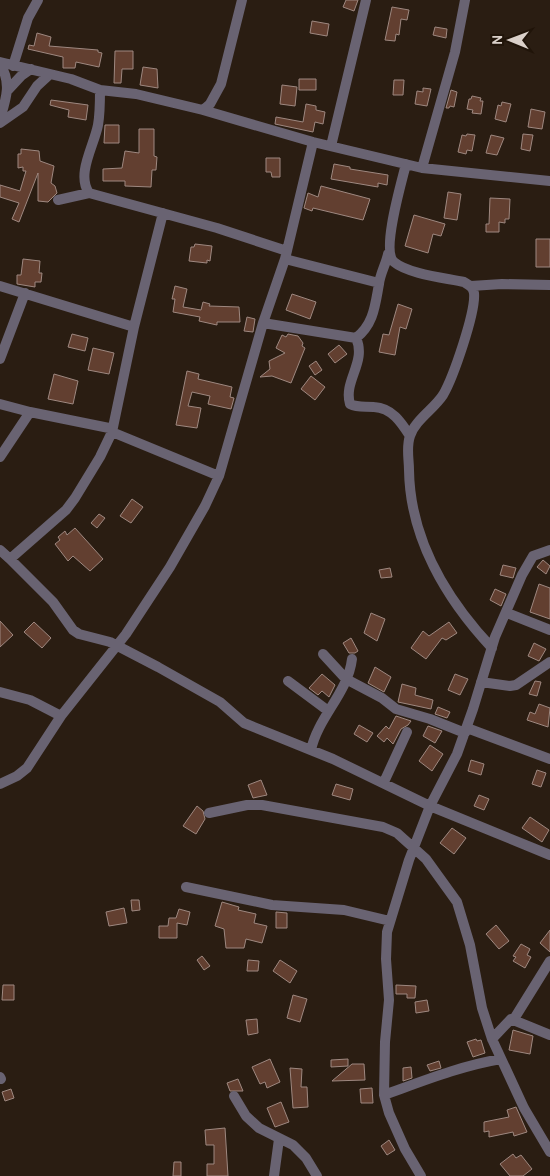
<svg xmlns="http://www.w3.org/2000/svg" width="550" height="1176" font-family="Overpass,sans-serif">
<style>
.building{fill:#623f30;stroke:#9e8880}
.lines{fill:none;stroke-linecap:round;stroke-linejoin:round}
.street{stroke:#696372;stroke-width:10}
</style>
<rect width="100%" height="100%" fill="#2a1d12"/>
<path class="building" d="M346,0H358L354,11L343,7Z
M392,7L409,10L407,20L401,19L399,35L396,34L395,41L385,40Z
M312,21L329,24L327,36L310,33Z
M435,27L447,29L446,38L433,35Z
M37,33L51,37L49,46L98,50V52L102,53L99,67L76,62L75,68H63V57L28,49L29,45L34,46Z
M115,51H133V69H122L121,83H114Z
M143,67L157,69L158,88L140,85Z
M299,79H316V90H299Z
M394,80H404L403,95H393Z
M282,85L297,87L295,106L280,104Z
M423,88L431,89L427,106L415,104L417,91L423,92Z
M451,90L457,92L454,107L450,106L449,108H446Z
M472,96L481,98L480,101H483L481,114L472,113L473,110L467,109L469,99H471Z
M51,100L88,105L86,120L68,117L69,110L50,105Z
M502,102L511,104L506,122L495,119L498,105L501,106Z
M306,104L316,106V110L325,112L323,124L315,122L313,132L275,124L276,117L303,122Z
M531,109L545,112L542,129L528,127Z
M105,125H119V143H104Z
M139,129H154V156L157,157L156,170H152L151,187L125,186V181H103V169L122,168L125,151L139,153Z
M467,134L475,135L472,151L467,150L466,154L458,152L462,135L466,136Z
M523,134L533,135L530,151L521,149Z
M491,135L504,138L497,155L486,153Z
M21,149L39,151L40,161L54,166L51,183L55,186L57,193L48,202L38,201V173L19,222L12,219L19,203L0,197V185L20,191L26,171H23V167L18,168V154H21Z
M266,158H280V177H272L271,172H266Z
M334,164L350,167V169L388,175L387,185L378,183V187L331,179Z
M321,186L370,199L363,220L313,208L312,211L304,208L308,193L318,197Z
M448,192L461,194L457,220L444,218Z
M490,198L510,199L509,219H505V223L499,222V232H486V224H489Z
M414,215L445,224L441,236L433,234L428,253L405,246Z
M536,239H550V267H536Z
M195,244L212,246L210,261L207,260V263L189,261L191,247H194Z
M23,259L40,261L39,273H42L41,282H35V287L17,284V275H21Z
M175,286L187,289L183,307L201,310L203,302L210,304L209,306L239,307L240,322H217V325L199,321L200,317L173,312L175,299H172Z
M292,294L316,302L310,319L286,310Z
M398,304L412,309L406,329L400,327L395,355L379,352L383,334L389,335Z
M247,317L255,319L253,332L244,331Z
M72,334L88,338L85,351L68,347Z
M288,334L298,336L303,343L302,346L305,348L291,383L272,376L260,377L270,369L269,361L285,353L276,348L282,335L286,337Z
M339,345L347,354L335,363L328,354Z
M93,348L114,353L109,374L88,370Z
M316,361L322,370L315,375L309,366Z
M187,371L199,374L198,379L232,387L230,397L234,398L231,409L208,404L210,396L192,392L188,406L201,408L197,428L176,425Z
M54,374L78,381L73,404L48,399Z
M311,376L325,387L315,400L301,389Z
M132,499L143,507L131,523L120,516Z
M99,514L105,518L97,528L91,523Z
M75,528L103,559L90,571L73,556L68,561L55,544L60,540L58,537L65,531L67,535Z
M543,560L550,566L546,574L537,567Z
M503,565L516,568L513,578L500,575Z
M390,568L392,577L381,578L379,570Z
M539,584L550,588V619L530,612Z
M495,589L506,594L501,606L490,600Z
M371,613L385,619L377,641L364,633Z
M0,621L13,635L0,647Z
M34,622L51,638L42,648L24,632Z
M449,622L457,633L446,640L442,638L426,659L411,648L423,631L429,636Z
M351,638L358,651L355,653H349L343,643Z
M534,643L546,649L539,661L528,656Z
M375,667L391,677L384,692L368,683Z
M322,674L335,685L329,697L322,691L318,695L309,688Z
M455,674L468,679L460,695L448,690Z
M535,681L541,682L537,696L529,694Z
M402,684L416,688L415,695L433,700L431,709L398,702Z
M539,704L550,708L548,727L527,720L530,712L535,714Z
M438,707L450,712L447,718L435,714Z
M396,716L411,721L408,725L401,729L393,744L387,738L384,742L377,736L386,726L389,729Z
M359,725L373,733L367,742L354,734Z
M428,726L442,731L435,743L423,736Z
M430,745L443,754L432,771L419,761Z
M471,760L484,764L481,775L468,771Z
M537,770L546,773L541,787L532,784Z
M261,780L267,795L253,798L248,785Z
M336,784L353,789L350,800L332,795Z
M479,795L489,799L484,810L474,806Z
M197,806L203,811L205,819L196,834L183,826Z
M530,817L549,830L542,842L522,828Z
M452,828L466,838L454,854L440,843Z
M131,900H139L140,910L132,911Z
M222,902L239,907L238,910L256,914L254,923L267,926L262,943L246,939L244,948H226L224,929L215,926Z
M124,908L127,923L109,926L106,912Z
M179,909L190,912L187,925L177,923V938H159V926H168L169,918H176Z
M276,912L287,913V928H276Z
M496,925L509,941L499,949L486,934Z
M550,930V952L540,943Z
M521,944L530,949L527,955L531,957L525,968L513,961L516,957L513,956Z
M202,956L210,966L204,970L197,960Z
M248,960L259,961L258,971H247Z
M280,960L297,971L290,983L273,971Z
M3,985H14V1000H2Z
M396,985L416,986L415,998H407V994H396Z
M293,995L307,999L300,1022L287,1018Z
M427,1000L429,1011L416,1013L415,1002Z
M257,1019L258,1033L248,1035L246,1020Z
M513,1030L533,1036L530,1054L509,1050Z
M476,1039L477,1041L481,1040L485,1053L473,1057L467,1042Z
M270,1059L280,1082L267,1088L265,1082L260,1084L252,1067Z
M348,1059V1066L331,1067V1060Z
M439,1061L441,1068L430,1071L427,1065Z
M352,1064H364L365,1080L332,1081Z
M411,1067L412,1078L403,1081V1068Z
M290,1068L302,1069L301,1087H307L308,1107L293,1108Z
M238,1079L243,1091H230L227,1083Z
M372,1088L373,1103H361L360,1089Z
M11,1089L14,1098L5,1101L2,1092Z
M281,1102L289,1122L275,1127L267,1108Z
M516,1107L527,1132L514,1136L513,1132L489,1137V1131L484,1132V1122L509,1117L507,1110Z
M225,1128L228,1176H207V1164H214V1145H206L205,1130Z
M389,1140L395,1150L387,1155L381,1146Z
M513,1154L516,1158L521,1155L532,1169L523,1176H510L500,1164Z
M174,1162H181V1176H173Z"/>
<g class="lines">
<path class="street" d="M0,62L71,79L100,90L136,94L203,110L313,142L422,168L550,181
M0,64C12,83 6,99 0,119
M13,66L28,18L38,0
M100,90C100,102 100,114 98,125C94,146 76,174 89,193L217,228L287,251
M7,91L21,76L31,69
M203,110L210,104L221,84L242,0
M0,123L23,107L37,86L50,74
M331,146L366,0
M406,164C402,181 381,251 394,262C408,274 446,278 464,282C469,285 473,287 474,293C476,312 453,378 443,395C434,409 415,420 410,436C406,447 409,459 409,470C410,538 446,599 492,648
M422,168L455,52L465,0
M58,200L89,193
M285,259L379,283
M0,286L134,327
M471,286L502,284L550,285
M263,323L356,338C374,324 375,305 379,284C380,274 386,264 388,254
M356,338C367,362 343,381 350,404C358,408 365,406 374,407C392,408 401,422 410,436
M0,359L25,293
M0,404L30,412
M0,457L30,412L109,428L112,432L219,476
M0,550L10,559L66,510L75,498L100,457L112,432L134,327L163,213
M10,559L53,602L73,630L79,634L110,642L158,667L220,702L244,723L333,759L430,806L550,855
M507,613L550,630
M323,654L346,679L382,698L396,709L430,719L465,733
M288,681L327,710
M481,682L510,686L516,685L550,662
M0,692L30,700L61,716
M467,728L550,759
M311,750C318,717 348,693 352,659
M384,782L407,732
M0,784L17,776L27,768L61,716L126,634L170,567L205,506L219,476L263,323L285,259L313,142
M209,813L247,805H262L383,827L397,833L426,859L457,902L470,945L482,1008L492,1039L524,1108L550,1152
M186,887L272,905L344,910L390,921
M514,1019L550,961
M492,1039L511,1019L550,1035
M0,1077L1,1079
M384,1095C423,1081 460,1066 501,1059
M234,1096L246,1116L259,1128L293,1145L306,1158L317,1176
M274,1176L279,1139
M421,1176L405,1149L389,1113L384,1095L385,1042L389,1000L386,959L387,932L409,860L430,806L457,754L473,709L495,637L522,575L533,556L550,550"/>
</g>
<g transform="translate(510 40) rotate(271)" stroke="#201409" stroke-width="4" paint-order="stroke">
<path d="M0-4L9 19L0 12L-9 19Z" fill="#dad0c9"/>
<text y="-8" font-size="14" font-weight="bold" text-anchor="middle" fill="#dad0c9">N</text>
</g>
</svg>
